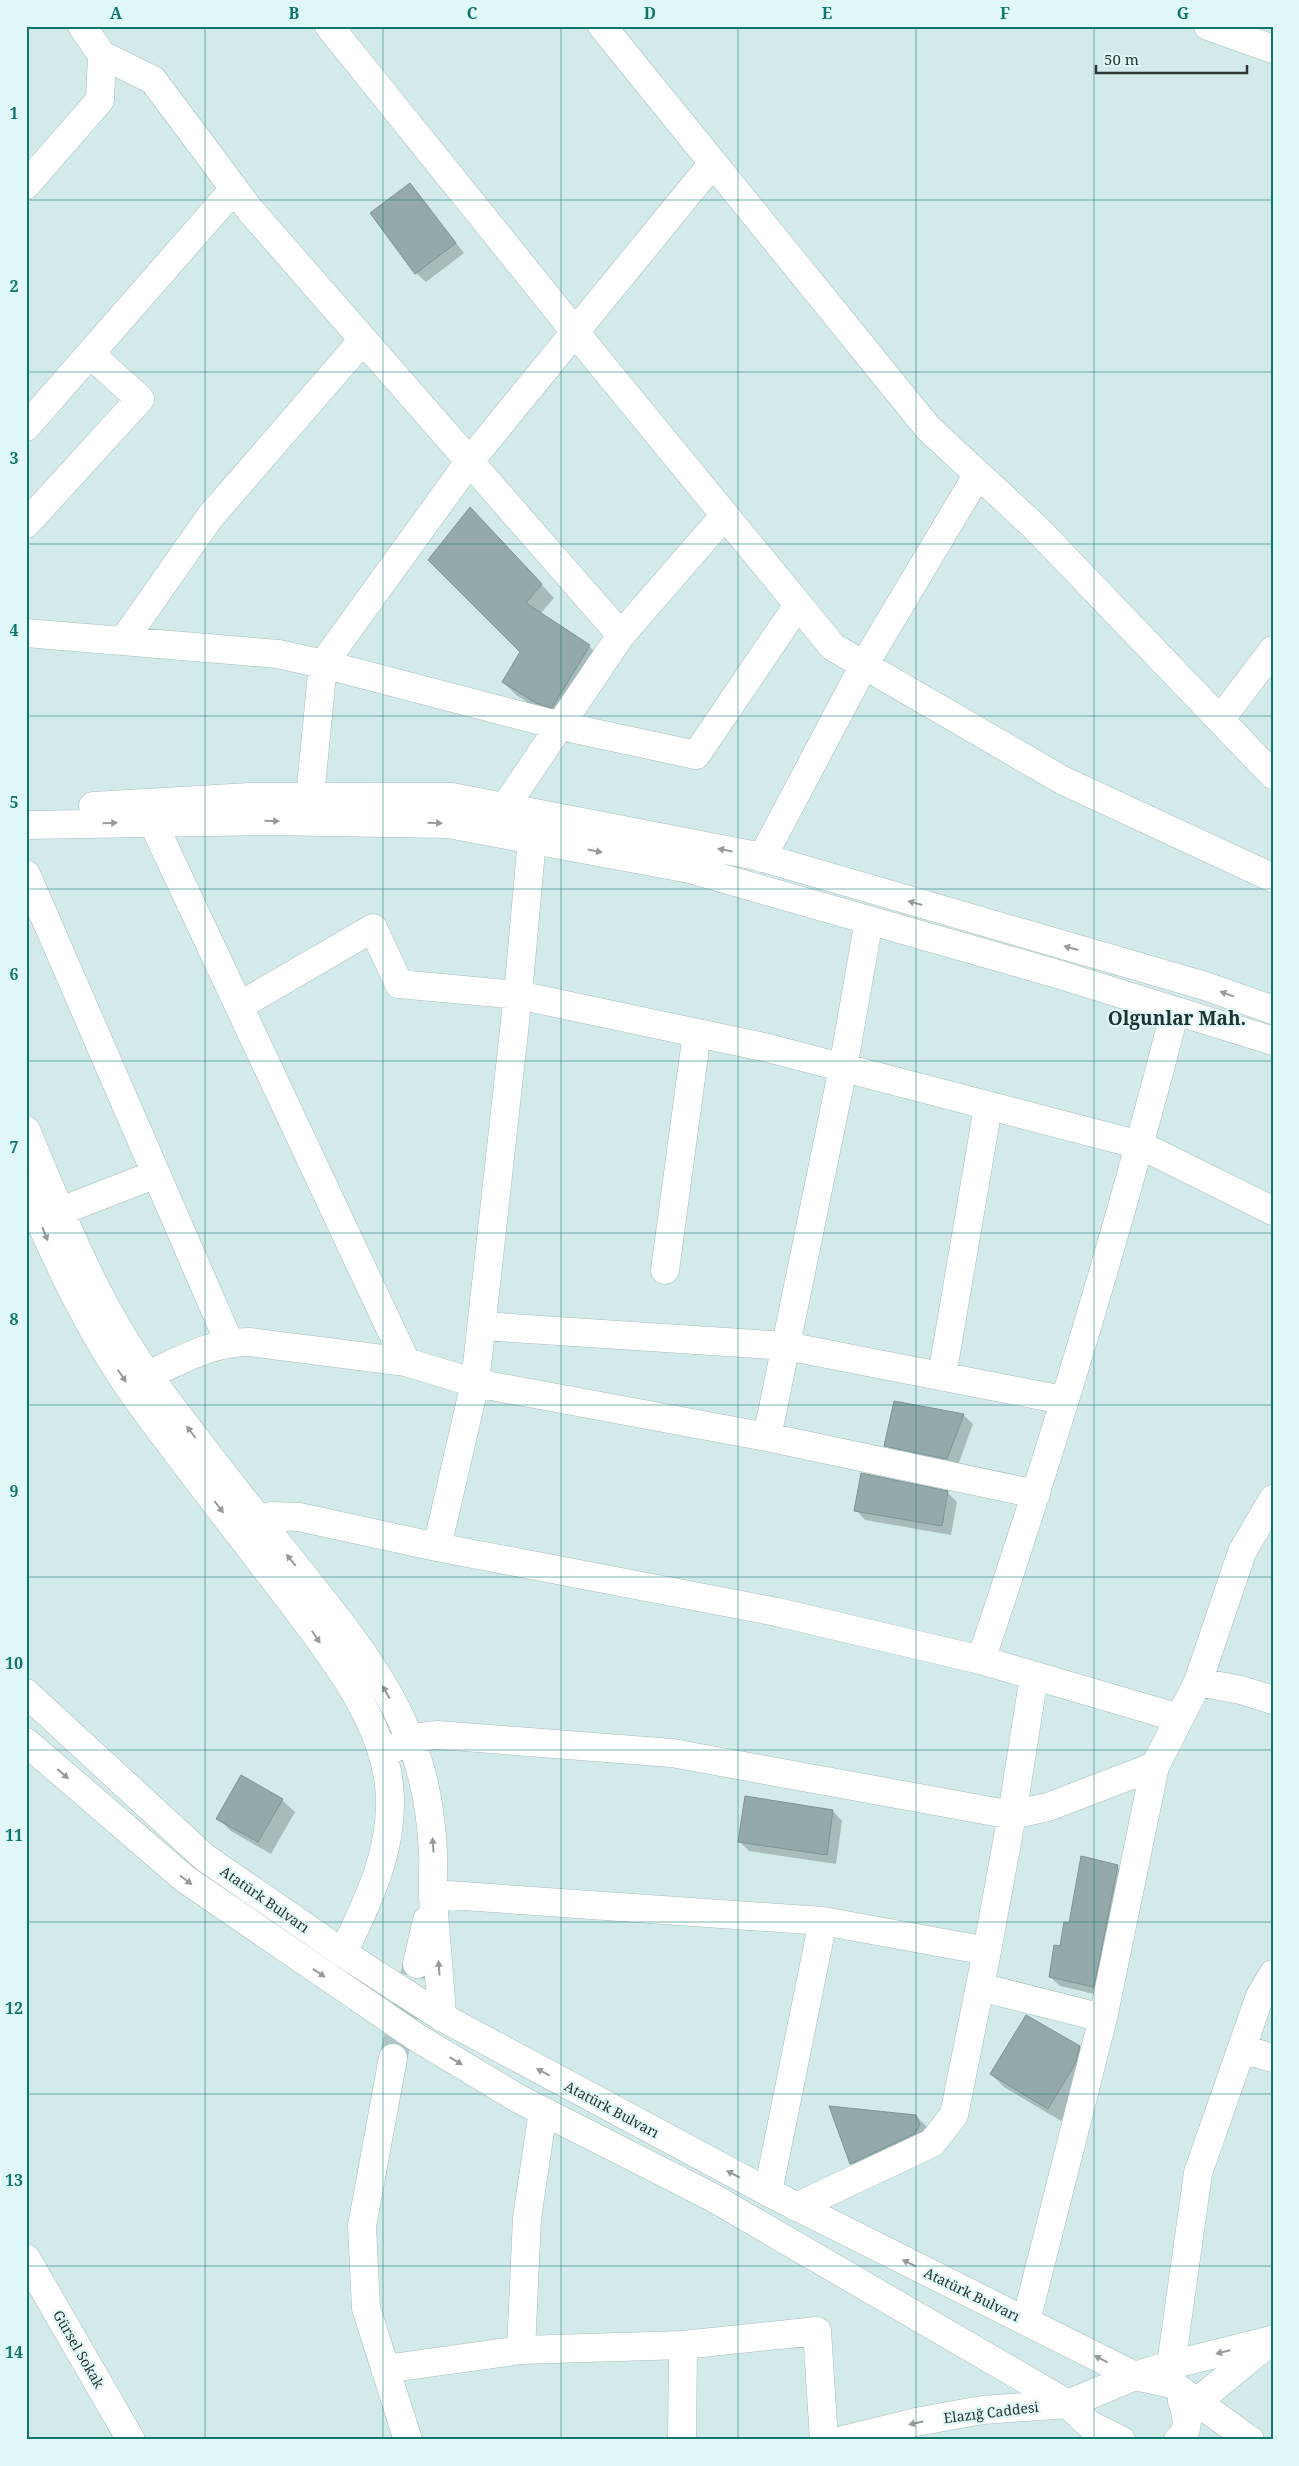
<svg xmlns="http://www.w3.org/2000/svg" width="1299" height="2466" font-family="'Noto Serif',serif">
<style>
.shadow{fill:#0003}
.building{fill:#94aaaa;stroke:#7e9393}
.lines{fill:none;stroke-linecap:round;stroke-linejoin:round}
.minor-tunnel{stroke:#b1c6c6;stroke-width:28;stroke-dasharray:28 14;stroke-linecap:butt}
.minor-casing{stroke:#a7bebd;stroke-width:29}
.major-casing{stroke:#a7bebd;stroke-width:29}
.minor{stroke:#fff;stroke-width:28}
.major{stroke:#fff;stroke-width:28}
.oneway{fill:#959a9a}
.grid{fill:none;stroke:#0f766e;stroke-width:1;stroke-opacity:0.55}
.labels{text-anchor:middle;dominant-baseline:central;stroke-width:4.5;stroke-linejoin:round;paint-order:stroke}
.street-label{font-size:14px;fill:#2b3534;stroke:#e0f8f7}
.district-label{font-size:19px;font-weight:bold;fill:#203333;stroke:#e0f8f7}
.neatline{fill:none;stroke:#0f766e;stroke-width:2}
.grid-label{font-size:16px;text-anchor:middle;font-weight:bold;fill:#0f766e}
</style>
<rect width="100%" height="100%" fill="#d3eaea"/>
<path class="shadow" d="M410,185L464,253L426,282L416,273Z
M483,522L554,598L540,614L589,646L602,659L550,716L516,695L503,682L521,652Z
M963,1415L973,1424L957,1468L895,1455L886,1445Z
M947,1492L957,1502L951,1535L865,1520L856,1510Z
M282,1800L295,1812L271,1854L231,1831L218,1818Z
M833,1811L842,1821L836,1864L749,1851L739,1841Z
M1117,1867L1127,1876L1103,1996L1060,1986L1050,1977L1061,1948Z
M1079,2047L1092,2060L1088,2077L1061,2121L1004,2087L991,2074Z
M830,2107L916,2116L926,2126L929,2135L860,2173L851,2164Z"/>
<path class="building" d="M410,183L456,243L415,274L370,213Z
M470,507L542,584L526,603L590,645L552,708L536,703L502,682L520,652L428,560Z
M894,1401L964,1414L947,1459L884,1446Z
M861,1473L948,1491L942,1526L854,1511Z
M241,1775L283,1799L258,1842L216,1819Z
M745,1796L833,1810L827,1855L738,1842Z
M1081,1856L1118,1865L1094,1987L1049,1977L1054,1945L1060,1946L1064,1922L1069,1923Z
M1026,2015L1080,2046L1075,2064L1048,2109L990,2074Z
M829,2106L916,2115L920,2125L914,2134L850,2164Z"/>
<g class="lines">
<path class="minor-tunnel" d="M393,2058L417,1964"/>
<g class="minor-casing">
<path id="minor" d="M329,26L605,369L833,647L1062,780L1273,878
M602,26L928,428L1036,528L1273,775
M1208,26L1273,49
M102,55L153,80L250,210L621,635L505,807
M26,185L100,100L102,55L82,26
M26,427L234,189
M26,524L140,399L90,354
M26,633L278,654L323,664L561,726L696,755L798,605
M621,635L725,515
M123,641L210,517L363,340
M1220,720L1273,650
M310,797L323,664L469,462L713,163
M153,823L406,1362
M762,858L864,665L978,474
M26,874L229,1342
M239,1006L373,928L399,984L518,995L768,1048L1140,1145L1273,1211
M26,1130C61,1214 96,1304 150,1378C194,1438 240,1496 286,1554C332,1612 384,1672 411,1742C425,1776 431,1814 433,1851C434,1866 432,1881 433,1896C435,1936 440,1977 442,2017
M26,1189C58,1264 92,1337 140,1403C185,1464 231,1523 277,1583C320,1640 381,1712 389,1785C396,1845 368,1902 343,1953
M61,1211L156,1174
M665,1270L697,1033
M482,1326L786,1346L1063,1400
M148,1375C182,1360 211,1342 249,1342L406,1362L475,1383L767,1437L1036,1494
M942,1376L988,1107
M767,1437L843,1068L869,920
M235,1528L271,1516L299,1517L437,1547L777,1612L981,1660L1179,1718
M437,1547L475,1383L518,995L532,839
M981,1660C1053,1446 1119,1229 1175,1011
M1198,1682L1241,1690L1273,1700
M383,1753L420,1737L438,1735L672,1753L1012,1815L1048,1807L1155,1766L1198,1682L1242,1552L1273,1499
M433,1894L823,1921L987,1951L954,2115L932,2143L796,2207
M987,1951L1012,1815L1034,1676
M417,1964L427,1920
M980,1987L1103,2018
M1242,2049L1273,2058
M393,2058L362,2226L366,2308L408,2440
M768,2192L823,1921
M26,2258L131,2440
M1026,2321L1103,2018L1155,1766
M683,2345L817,2331L824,2440
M521,2350L527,2218L543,2111
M1171,2365L1198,2173L1260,1996L1273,1974
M385,2369L521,2350L683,2345L682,2440"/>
</g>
<g class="major-casing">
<path id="major" d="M93,806L250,797H452L757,856L1205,986L1273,1010
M26,825L266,821L448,824L690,869L1054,973L1273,1041
M26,1693L204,1857L343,1953L442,2017L768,2192L1135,2376L1172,2384L1250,2440
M26,1742L185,1879L416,2037L519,2099L710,2196L1068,2404L1090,2425L1121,2440
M1188,2418L1198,2401L1266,2345
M843,2440L916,2422L982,2410L1068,2404L1135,2376L1171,2365L1271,2340
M1178,2440C1191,2429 1187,2415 1182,2401"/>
</g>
<use href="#minor" class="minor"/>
<use href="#major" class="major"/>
</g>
<defs><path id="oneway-solid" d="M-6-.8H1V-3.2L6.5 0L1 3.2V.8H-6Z" transform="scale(1.25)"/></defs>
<g class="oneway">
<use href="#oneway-solid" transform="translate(272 821) rotate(1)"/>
<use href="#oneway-solid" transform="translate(110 823) rotate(-1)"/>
<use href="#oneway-solid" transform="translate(435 823) rotate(1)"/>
<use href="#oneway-solid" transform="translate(725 850) rotate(-169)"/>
<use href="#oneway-solid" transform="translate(595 851) rotate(11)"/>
<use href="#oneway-solid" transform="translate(915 903) rotate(-164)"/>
<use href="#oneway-solid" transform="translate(1071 948) rotate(-164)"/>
<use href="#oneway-solid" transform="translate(1227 994) rotate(-160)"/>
<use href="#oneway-solid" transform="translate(45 1234) rotate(68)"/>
<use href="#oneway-solid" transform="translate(122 1376) rotate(56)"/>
<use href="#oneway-solid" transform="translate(191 1432) rotate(-127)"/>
<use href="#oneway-solid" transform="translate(219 1507) rotate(53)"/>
<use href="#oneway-solid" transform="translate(291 1560) rotate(-129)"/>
<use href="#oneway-solid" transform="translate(316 1637) rotate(56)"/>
<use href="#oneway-solid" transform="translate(386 1692) rotate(-119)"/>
<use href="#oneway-solid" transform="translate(63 1774) rotate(41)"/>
<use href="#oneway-solid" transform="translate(433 1845) rotate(-94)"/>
<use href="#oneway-solid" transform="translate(186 1880) rotate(37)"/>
<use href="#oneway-solid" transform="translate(439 1968) rotate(-94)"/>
<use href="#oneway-solid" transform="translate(319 1973) rotate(34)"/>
<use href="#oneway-solid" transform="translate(456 2061) rotate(31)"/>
<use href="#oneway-solid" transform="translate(543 2072) rotate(-152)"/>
<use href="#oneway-solid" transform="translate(733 2174) rotate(-152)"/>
<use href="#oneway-solid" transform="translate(909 2263) rotate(-154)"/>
<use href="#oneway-solid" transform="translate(1223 2352) rotate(166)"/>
<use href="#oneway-solid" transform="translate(1101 2359) rotate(-153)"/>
<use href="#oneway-solid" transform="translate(916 2423) rotate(168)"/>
</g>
<path class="grid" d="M205,26V2440M383,26V2440M561,26V2440M738,26V2440M916,26V2440M1094,26V2440M26,200H1273M26,372H1273M26,544H1273M26,716H1273M26,889H1273M26,1061H1273M26,1233H1273M26,1405H1273M26,1577H1273M26,1750H1273M26,1922H1273M26,2094H1273M26,2266H1273"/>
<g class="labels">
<g class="street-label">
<text transform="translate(265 1899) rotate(35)">Atatürk Bulvarı</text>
<text transform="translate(612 2109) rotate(28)">Atatürk Bulvarı</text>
<text transform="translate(972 2294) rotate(26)">Atatürk Bulvarı</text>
<text transform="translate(79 2349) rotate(60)">Gürsel Sokak</text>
<text transform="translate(991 2412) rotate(-7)">Elazığ Caddesi</text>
</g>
<g class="district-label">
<text x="1177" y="1018">Olgunlar Mah.</text>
</g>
</g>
<rect width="1299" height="2466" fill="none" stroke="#e0f8f7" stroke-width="55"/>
<path d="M1096 65v8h151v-8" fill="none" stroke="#2b3534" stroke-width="2.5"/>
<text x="1104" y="65" font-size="15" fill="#2b3534" stroke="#e0f8f7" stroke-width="4" paint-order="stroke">50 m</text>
<rect x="28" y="28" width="1244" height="2410" class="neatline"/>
<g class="grid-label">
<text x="116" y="19">A</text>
<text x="294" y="19">B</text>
<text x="472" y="19">C</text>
<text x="650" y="19">D</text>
<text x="827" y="19">E</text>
<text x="1005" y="19">F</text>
<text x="1183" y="19">G</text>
<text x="14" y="119">1</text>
<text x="14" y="292">2</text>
<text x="14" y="464">3</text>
<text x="14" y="636">4</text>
<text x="14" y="808">5</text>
<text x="14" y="980">6</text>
<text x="14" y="1153">7</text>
<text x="14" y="1325">8</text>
<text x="14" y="1497">9</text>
<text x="14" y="1669">10</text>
<text x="14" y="1841">11</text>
<text x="14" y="2014">12</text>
<text x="14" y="2186">13</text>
<text x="14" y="2358">14</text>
</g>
</svg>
